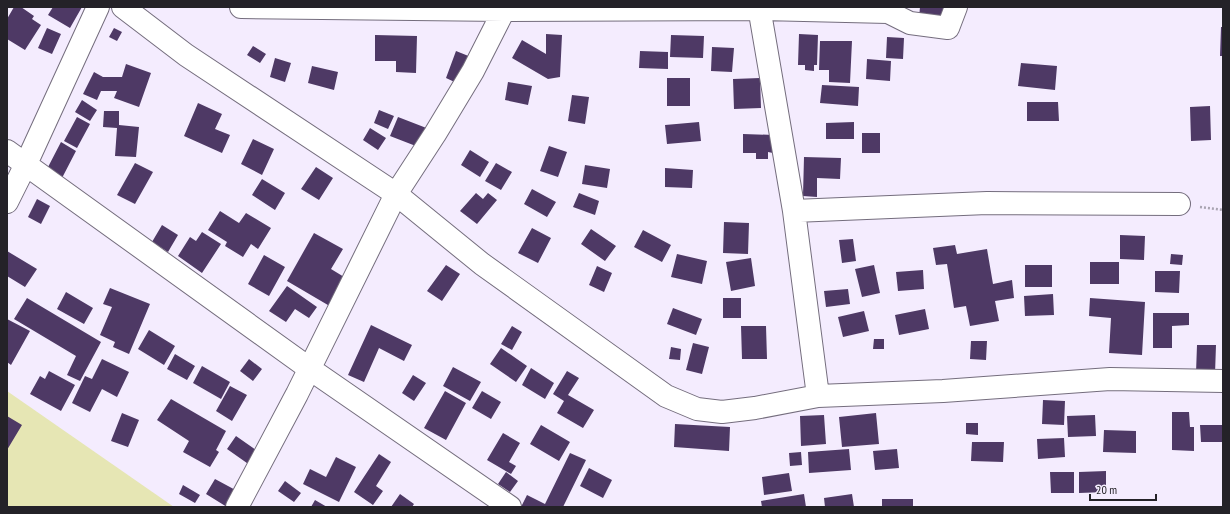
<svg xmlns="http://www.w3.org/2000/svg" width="1230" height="514" font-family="'PT Sans Narrow',sans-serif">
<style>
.green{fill:#e6e6b4}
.building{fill:#4e3965}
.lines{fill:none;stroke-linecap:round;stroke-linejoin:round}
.minor-casing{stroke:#746d7d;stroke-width:24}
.path{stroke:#a9a4b1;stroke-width:2.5;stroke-dasharray:2 2;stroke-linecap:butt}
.minor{stroke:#fff;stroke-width:22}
</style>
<rect width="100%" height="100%" fill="#f4ecfe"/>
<path class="green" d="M7,391L174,507H7Z"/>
<path class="building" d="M14,7H21L34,16L32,19L41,25L25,50L7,39V19Z
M53,7H82L70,28L48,15Z
M920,7H950V20L919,18Z
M1221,27H1223V56H1220Z
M47,28L61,34L52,54L38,48Z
M114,28L122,32L117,41L109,37Z
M546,34L562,35L560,77L548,79L512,58L522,40L546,54Z
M799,34L818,35L817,65H814V71L805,70V65H798Z
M375,35L417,36L416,73L396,72V61H375Z
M671,35L704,36L703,58L670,57Z
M887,37L904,38L903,59L886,58Z
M820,41H852L850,83L829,82V70H819Z
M253,46L266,54L260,63L247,55Z
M712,47L734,48L732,72L711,71Z
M456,51L471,57L461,85L446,78Z
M640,51L668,52V69L639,68Z
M275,58L291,63L285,82L270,77Z
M867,59L891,61L890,81L866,79Z
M1021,63L1057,66L1055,90L1018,86Z
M126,64L151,73L139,107L114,98L117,91H101L97,100L83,94L94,72L103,77H122Z
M312,66L338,72L334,90L308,83Z
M667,78H690V106H667Z
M760,78L761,108L734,109L733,79Z
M508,82L532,86L528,105L505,100Z
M822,85L859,87L858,106L820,103Z
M572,95L589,97L585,124L568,121Z
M82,100L97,110L90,121L75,112Z
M1027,102H1058L1059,121H1027Z
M198,103L222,114L215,129L230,135L222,153L184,136Z
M1210,106L1211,140L1191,141L1190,107Z
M379,110L394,116L388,129L374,123Z
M104,111H119V125L139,127L136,157L115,156L117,128L103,127Z
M77,117L90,124L77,148L64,141Z
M398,117L429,129L421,148L390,136Z
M699,122L701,141L667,144L665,125Z
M854,122V139H826V123Z
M370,128L386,138L378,150L363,140Z
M862,133H880V153H862Z
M743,134L774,135L773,153L768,152V159H756V153H743Z
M253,139L274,149L262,175L241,164Z
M61,142L76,151L62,178L47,169Z
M549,146L567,152L558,177L540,171Z
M470,150L489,162L480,177L461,165Z
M804,157L841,158L840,179L817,178V197L803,196Z
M135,163L153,172L135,204L117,195Z
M496,163L512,172L501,190L485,181Z
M585,165L610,169L607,188L582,184Z
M316,167L333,178L319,200L301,189Z
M665,168L693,170L692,188L665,187Z
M262,179L285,193L275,210L252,195Z
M532,189L556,202L547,217L524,204Z
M476,193L483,199L488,193L497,200L477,224L460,211Z
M579,193L599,201L595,215L573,207Z
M37,199L50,206L41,224L28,217Z
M220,211L239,223L246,213L271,228L258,249L251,244L243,257L225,246L227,242L208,230Z
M724,222L749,223L748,254L723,253Z
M162,225L178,235L168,252L152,242Z
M532,228L551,238L538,263L518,253Z
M591,229L616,246L605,261L581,244Z
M643,230L671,245L662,262L634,247Z
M202,232L221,244L202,273L178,256L190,237L196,241Z
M314,233L343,249L331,269L349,280L333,308L287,281Z
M1120,235L1145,236L1144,260L1120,259Z
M853,239L856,261L842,263L839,240Z
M955,245L957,254L987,249L993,284L1012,280L1014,298L995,301L999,321L970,326L966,306L954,308L947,264L936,265L933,248Z
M7,251L37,269L25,287L7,276Z
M677,254L707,261L702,284L671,277Z
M1171,254L1183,255L1182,265L1170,264Z
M264,255L285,267L269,296L248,284Z
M751,258L755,286L731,291L726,262Z
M1090,262H1119V284H1090Z
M446,265L460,274L442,301L427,291Z
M874,265L880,293L862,297L855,269Z
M1025,265H1052V287H1025Z
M597,266L612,273L604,292L589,285Z
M923,270L924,289L898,291L896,272Z
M1155,271H1180L1179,293L1155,292Z
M287,286L317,307L309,318L295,309L286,322L269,311Z
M110,288L150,304L129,354L113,347L115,342L100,335L112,307L103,304Z
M848,289L850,304L826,307L824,291Z
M66,292L93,308L84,324L57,309Z
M1053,294L1054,315L1025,316L1024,296Z
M27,298L101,342L80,381L67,375L76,356L14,319Z
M723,298H741V318H723Z
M1090,298L1145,302L1142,355L1109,353L1111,318L1089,316Z
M673,308L702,319L696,335L667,324Z
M925,309L929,329L899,335L895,315Z
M864,311L869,331L843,337L838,317Z
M1153,313H1189V325L1172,326V348H1153Z
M7,319L30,331L11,365L7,362Z
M371,325L412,345L404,361L379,348L364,382L348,375Z
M512,326L522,332L512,350L501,344Z
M741,326H766L767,359H742Z
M149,330L175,346L164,365L138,349Z
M874,339H884V349H873Z
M971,341H987L986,360L970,359Z
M693,343L709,347L702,374L686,370Z
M1197,345H1216L1215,374L1196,373Z
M671,347L681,349L680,360L669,359Z
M501,348L527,366L516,382L490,364Z
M175,354L195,366L187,380L167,369Z
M102,359L129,372L117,397L102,389L90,412L72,403L85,376L92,379Z
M249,359L262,369L253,381L240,371Z
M202,366L230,382L221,399L193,383Z
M453,367L481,382L470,401L443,386Z
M531,368L554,383L545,399L522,385Z
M49,371L75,385L61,411L30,394L40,376L45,379Z
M567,371L579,378L568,395L594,410L583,428L557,413L564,401L553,394Z
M413,375L426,383L414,401L402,393Z
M230,386L247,395L232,421L216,411Z
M445,391L466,403L446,440L424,428Z
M482,391L501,402L491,419L472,408Z
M171,399L226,431L216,450L219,452L210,467L183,452L189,441L157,420Z
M1043,400L1065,401L1064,425L1042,424Z
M1172,412H1189L1190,427H1194V451L1172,450Z
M122,413L139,420L128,447L111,441Z
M876,413L879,444L842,447L839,417Z
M824,415L826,444L801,446L800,416Z
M1095,415L1096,436L1068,437L1067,416Z
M7,416L22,425L7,450Z
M966,423H978V435L966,434Z
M675,424L730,427L729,451L674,447Z
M541,425L570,442L559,461L530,444Z
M1200,425H1223V442H1201Z
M1104,430L1136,431V453L1103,452Z
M503,433L520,443L509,462L516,466L511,474L487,460Z
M236,436L263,455L254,468L227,449Z
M1064,438L1065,457L1038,459L1037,439Z
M972,442H1004L1003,462L971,461Z
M849,449L851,470L809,473L808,452Z
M897,449L899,468L875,470L873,451Z
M801,452L802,465L790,466L789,453Z
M570,453L586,460L563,507H521L527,495L545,504Z
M379,454L391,462L376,486L383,491L373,505L354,492Z
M336,457L356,467L339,502L303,484L310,469L326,477Z
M589,468L612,480L603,498L580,486Z
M1106,471V492L1079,493V472Z
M506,472L518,481L510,492L498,484Z
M1050,472H1074V493H1051Z
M789,473L792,491L764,495L762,477Z
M215,479L241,493L227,507L206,494Z
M285,481L301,493L294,502L278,491Z
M183,485L200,495L195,503L179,494Z
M400,494L414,504L412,507H391Z
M804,494L806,507H762L761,501Z
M852,494L854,507H825L824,498Z
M882,499H913V507H882Z
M315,500L327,507H311Z"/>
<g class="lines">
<g class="minor-casing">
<path id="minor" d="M123,7L186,55L396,194L482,264L666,396L697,409L722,412L755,408L818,396L943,391L1110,379L1223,381
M241,7L504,10L759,9L888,12L910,23L948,28L956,7
M759,7L794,211L818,396
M7,151L310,369L510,507
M7,202L26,164L98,7
M794,211L987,203L1179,204
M237,507L297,394L396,194L435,134L473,71L504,10"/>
</g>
<path class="path" d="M1200,207L1223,210"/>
<use href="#minor" class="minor"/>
</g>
<rect width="1230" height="514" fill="none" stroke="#242228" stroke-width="16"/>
<path d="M1090 494v6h66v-6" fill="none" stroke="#242228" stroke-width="2"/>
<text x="1096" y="494" font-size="12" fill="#242228" stroke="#f4ecfe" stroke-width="3" paint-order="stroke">20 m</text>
</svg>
